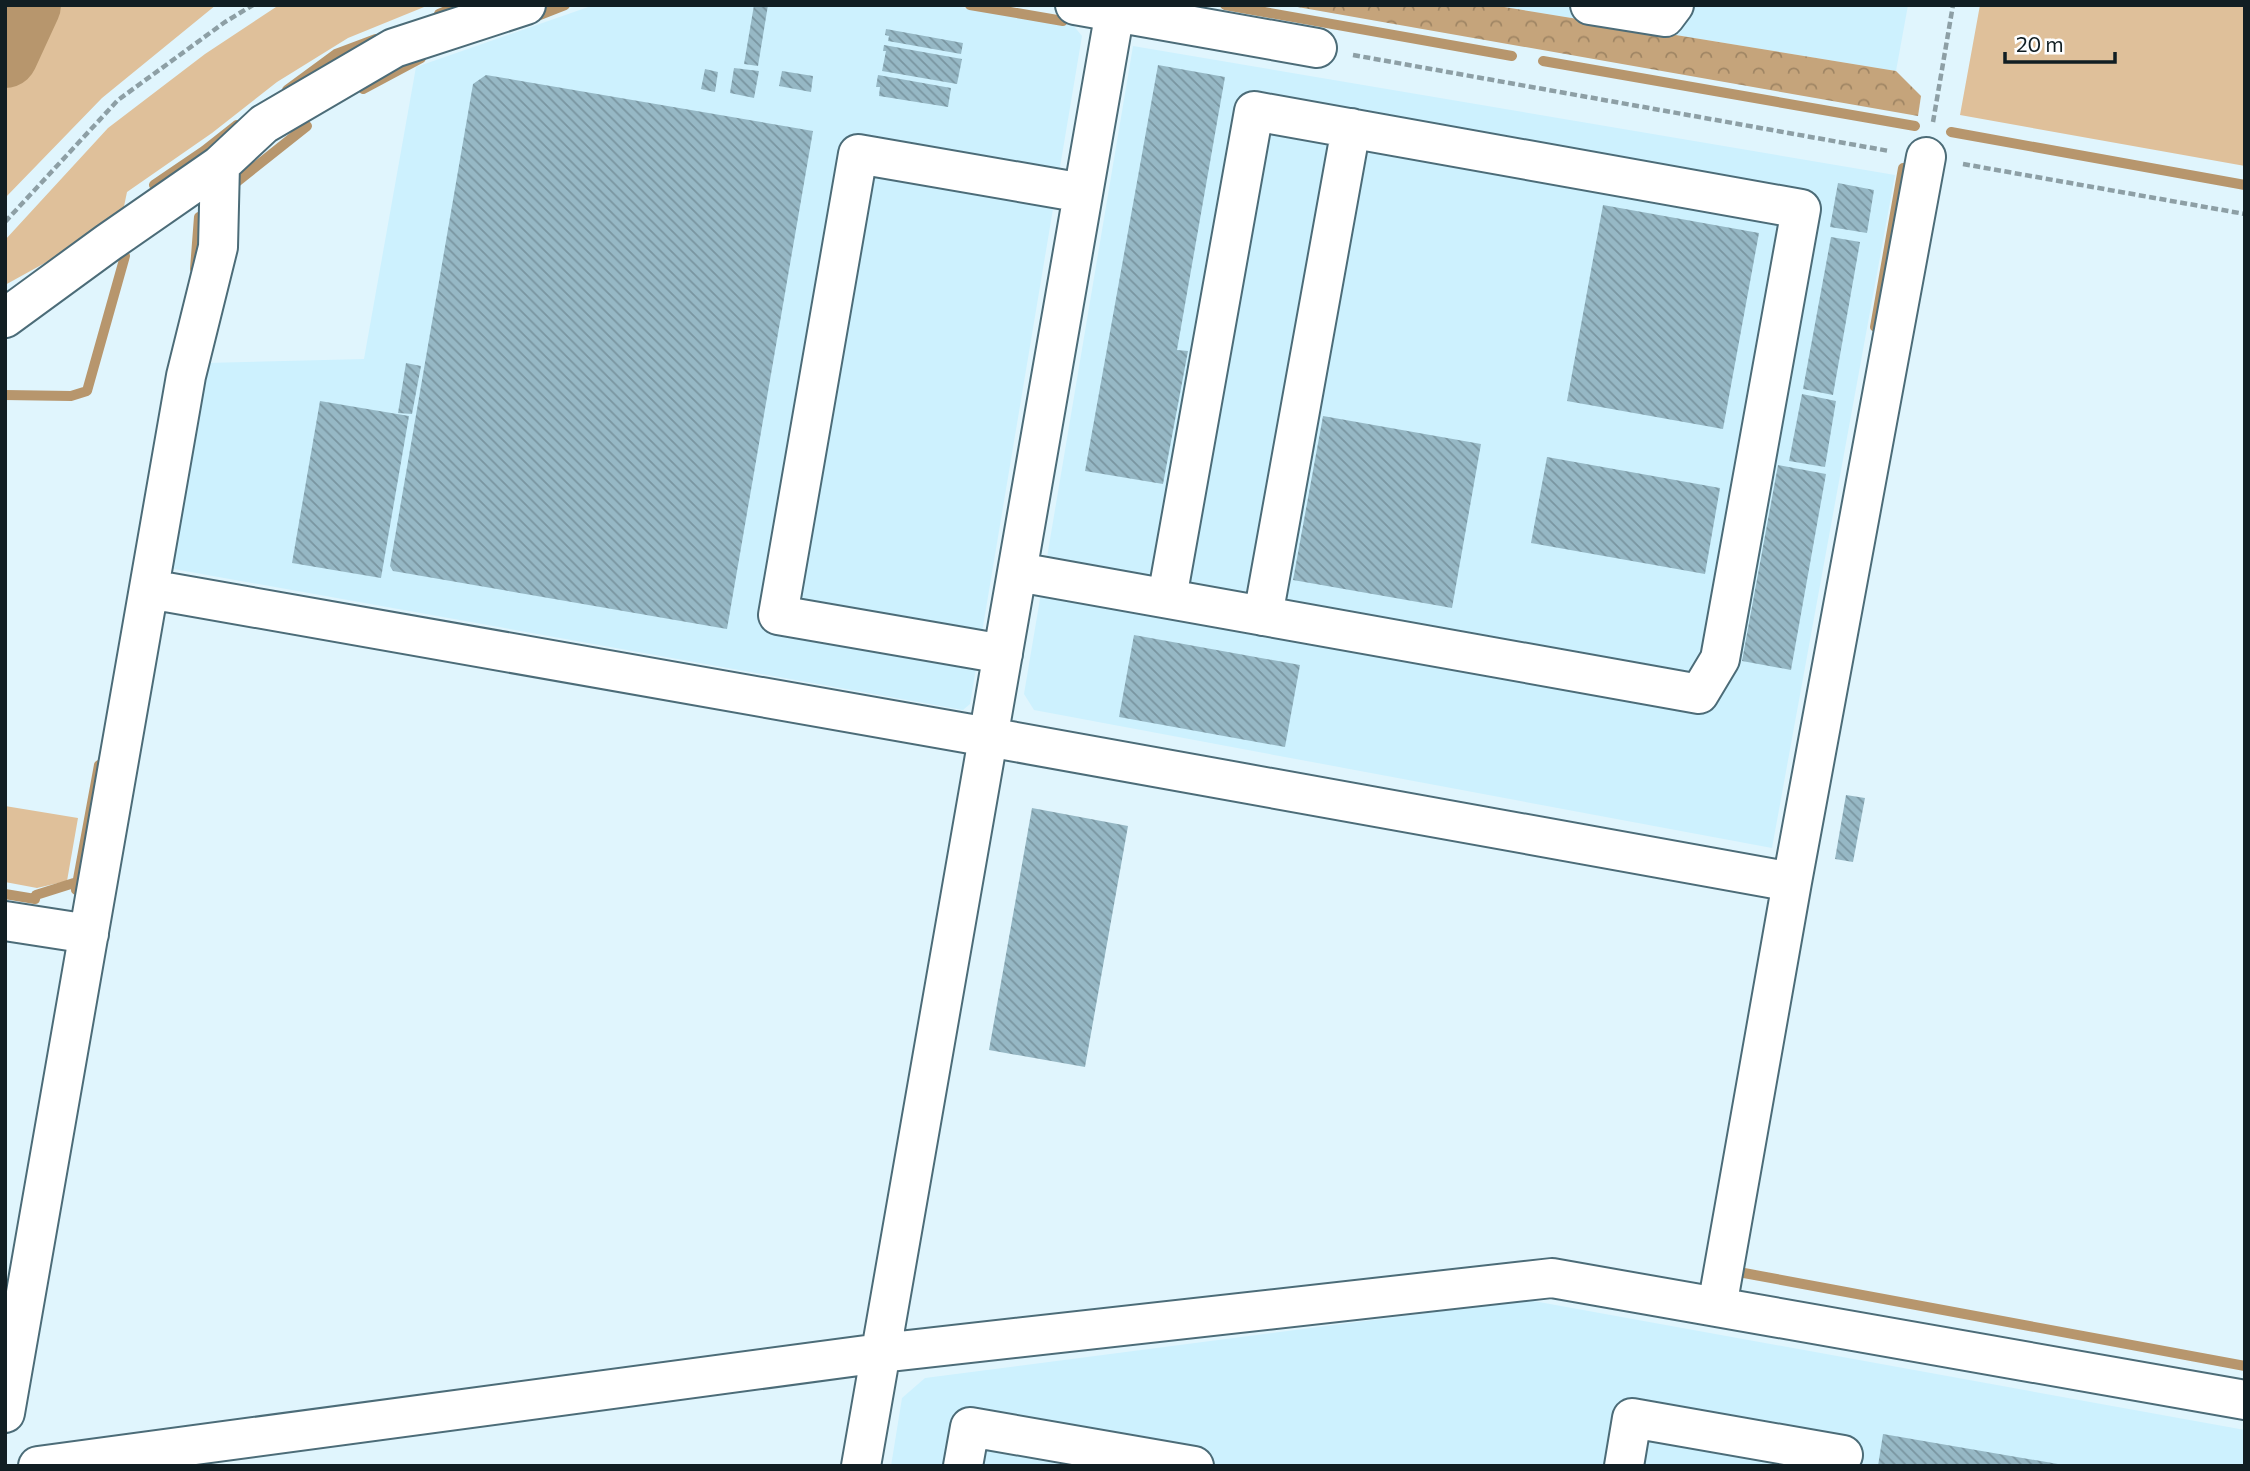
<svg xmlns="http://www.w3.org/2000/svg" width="2250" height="1471" font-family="Commissioner,sans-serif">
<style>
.built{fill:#cdf1fe}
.green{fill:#dfc09a}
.forest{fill:url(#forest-crowns)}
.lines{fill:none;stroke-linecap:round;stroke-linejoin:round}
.stream{stroke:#b7966d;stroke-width:10}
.river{stroke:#b7966d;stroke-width:66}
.building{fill:url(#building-back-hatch)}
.minor-casing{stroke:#4c6c78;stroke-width:42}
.path{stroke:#8d9fa5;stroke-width:4.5;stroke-dasharray:7 3.5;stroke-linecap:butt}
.minor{stroke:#fff;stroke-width:38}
</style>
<defs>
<pattern id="forest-crowns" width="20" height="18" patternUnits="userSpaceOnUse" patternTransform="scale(1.75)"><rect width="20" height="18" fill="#c5a47b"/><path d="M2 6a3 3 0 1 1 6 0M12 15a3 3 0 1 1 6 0" fill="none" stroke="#9f8564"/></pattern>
<pattern id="building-back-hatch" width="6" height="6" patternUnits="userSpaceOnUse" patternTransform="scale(1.75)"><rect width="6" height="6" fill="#96b8c5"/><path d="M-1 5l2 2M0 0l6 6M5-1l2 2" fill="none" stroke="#7995a0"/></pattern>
</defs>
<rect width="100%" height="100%" fill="#e0f5fd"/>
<path class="built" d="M594,5H948L1073,25L1082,36L970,704L963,710L168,568L205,363L364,359L416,67Z
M1492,5H1908L1896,71Z
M1133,46L1895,175L1772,848L1034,710L1024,694Z
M1528,1300L2245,1430V1466H891L902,1398L925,1378Z"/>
<path class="green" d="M36,5H216L102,98L5,198V65L24,33Z
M279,5H429L348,38L277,82L212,133L127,192L122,216L72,248L5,285V240L108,128L205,54Z
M1980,5H2234L2245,7V166L1960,115Z
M5,806L78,818L67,881L37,888L5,882Z"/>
<path class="forest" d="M1286,5H1492L1896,71L1921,96L1918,116Z"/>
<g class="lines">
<path class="stream" d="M970,5L1063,21
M1225,5L1512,56
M439,14L461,5
M532,18L565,5
M1543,61L1915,126
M363,89L421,58
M287,90L336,54L376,39
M1951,132L2245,185
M234,184L307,126
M154,185L204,151L237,125
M195,269L199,217
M1875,327L1903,168
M5,395L71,396L87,391L125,256
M76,890L99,765
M5,894L35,899L36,895L77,882
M1744,1273L2245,1366"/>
<path class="river" d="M5,55L28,5"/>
</g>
<path class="building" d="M754,5H768L758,66L744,64Z
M886,29L963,43L961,54L888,41L889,36L885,35Z
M884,45L962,59L957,84L882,71L886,51H883Z
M1158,65L1225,77L1177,350L1188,351L1163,484L1085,471Z
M734,68L759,71L754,98L730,93Z
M705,69L718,72L715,92L701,89Z
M782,71L813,76L811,92L779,86Z
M486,75L813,131L727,629L393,571L390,566L473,84Z
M878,75L951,88L948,107L879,96L880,87H876Z
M1838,183L1874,190L1867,233L1830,227Z
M1603,205L1759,233L1723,429L1567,401Z
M1831,237L1860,242L1833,395L1803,389Z
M406,363L421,366L412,414L398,413Z
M1802,394L1836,401L1825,467L1789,461Z
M320,401L409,416L381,578L292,563Z
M1323,416L1481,444L1452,608L1293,580Z
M1547,457L1720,488L1705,574L1531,543Z
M1778,465L1826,474L1791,670L1742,661Z
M1134,635L1300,665L1285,747L1119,717Z
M1846,795L1865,798L1853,862L1835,859Z
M1032,808L1128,826L1085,1067L989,1050Z
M1883,1434L2058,1464V1466H1878Z"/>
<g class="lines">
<g class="minor-casing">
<path id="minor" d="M1075,5L1317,48
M1590,5L1665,17L1674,5
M5,318L109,242L220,165L264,124L394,48L526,5
M1018,572L1699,694L1720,659L1801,209L1254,111L1167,598
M149,589L988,737L1792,882
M1263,616L1351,128
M1003,654L778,615L858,154L1083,193
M5,921L89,934
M1717,1307L1792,882L1926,157
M5,1413L186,376L218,247L220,165
M38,1466L881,1353L1552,1278L2245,1400
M861,1466L1116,5
M963,1466L970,1427L1194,1466
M1624,1466L1632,1418L1843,1455"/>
</g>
<path class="path" d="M1353,55L1889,151
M1933,122L1953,5
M1963,164L2245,214
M5,222L118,100L225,22L253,5"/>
<use href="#minor" class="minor"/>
</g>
<rect width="2250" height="1471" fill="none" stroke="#111e23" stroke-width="14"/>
<path d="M2005 52v10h110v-10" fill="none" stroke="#111e23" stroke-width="3.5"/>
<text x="2016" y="52" font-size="21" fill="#111e23" stroke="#fefefe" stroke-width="5" paint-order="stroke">20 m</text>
</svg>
